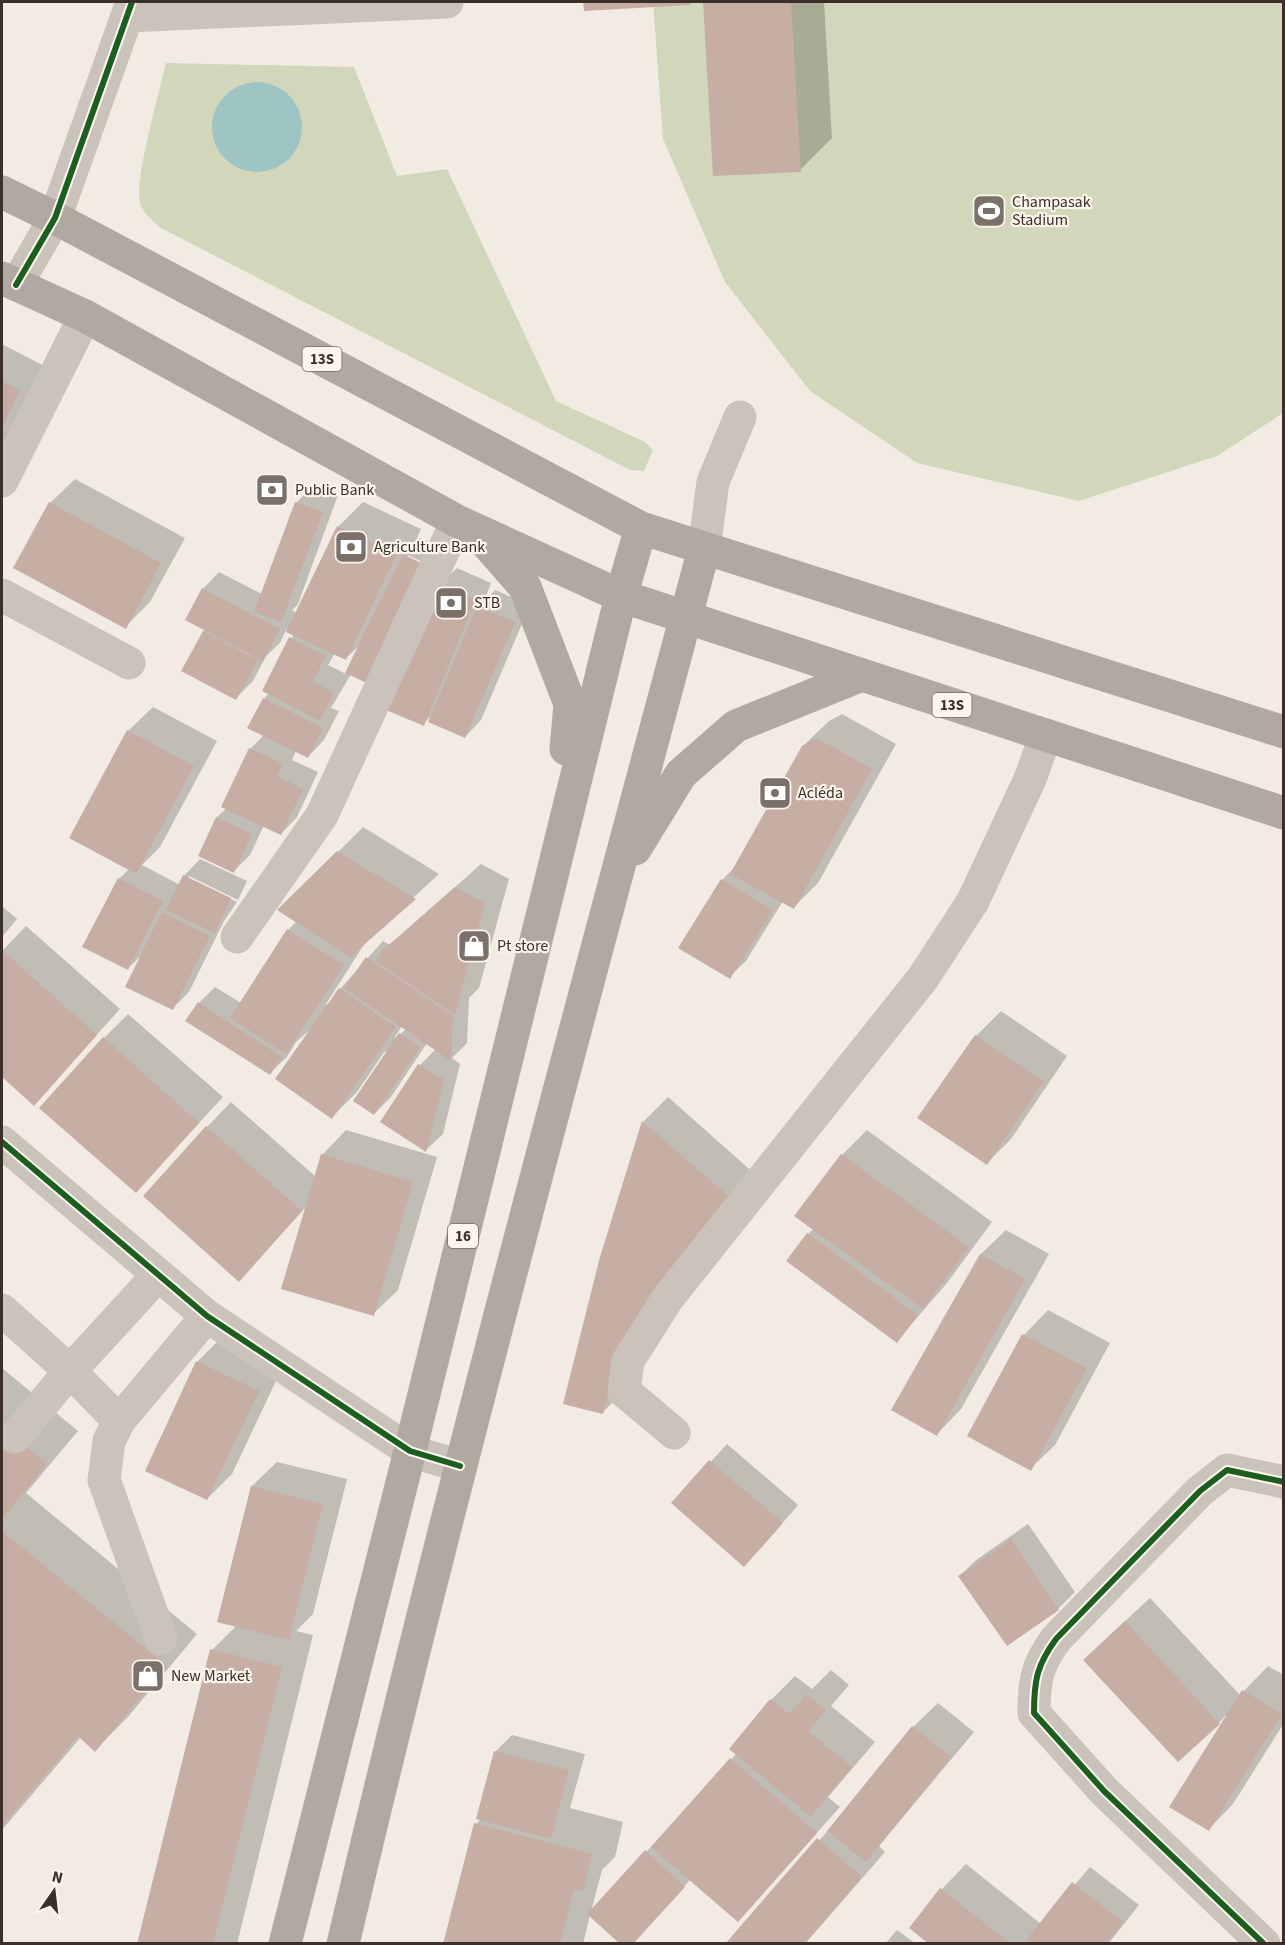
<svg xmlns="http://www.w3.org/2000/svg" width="1285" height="1945" font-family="'Source Sans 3',sans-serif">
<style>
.green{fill:#d2d7bc;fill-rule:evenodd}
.water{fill:#9ec4c4}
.shadow{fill:#0003;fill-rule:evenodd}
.building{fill:#c7aea4}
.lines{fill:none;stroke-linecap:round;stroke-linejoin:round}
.minor{stroke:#cac3bc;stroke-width:33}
.highway{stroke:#b0a9a3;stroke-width:33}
.cycleway-casing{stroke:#fcf5ec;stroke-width:10}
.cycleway{stroke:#1b5e20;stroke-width:6}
.labels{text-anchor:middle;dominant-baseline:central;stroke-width:4.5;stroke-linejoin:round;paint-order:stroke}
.shield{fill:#fcf5ec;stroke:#766a64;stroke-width:1.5}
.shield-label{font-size:15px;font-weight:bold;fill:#3c2f29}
.poi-label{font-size:16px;fill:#3c2f29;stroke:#fcf5ec;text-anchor:start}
</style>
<rect width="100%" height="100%" fill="#f1ebe4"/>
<path class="green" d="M653,2H1283V413L1217,456L1079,501L917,463L810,391L725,282L663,139Z
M166,63L354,67L397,176L447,169L556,401L645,442L653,450L644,471L630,470L161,228C153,221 143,213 140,203C134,181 160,90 166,63ZM245,83L289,158C267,176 245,174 223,157L220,100L231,90Z"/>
<path class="water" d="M212 127a45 45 0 1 1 90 0a45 45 0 1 1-90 0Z"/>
<path class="shadow" d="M584,2H691L585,9Z
M705,2H824L832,138L800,170L714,175Z
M2,344L44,366L2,449Z
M75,479L185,538L150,602L125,627L50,503Z
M313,486L338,495L298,604L292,610L297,613L339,526L363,502L421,529L414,545L420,538L444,550L435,568L408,555L351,674L331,708L339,711L324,740L308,757L296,751L292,760L318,772L297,817L281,834L264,825L250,855L234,871L217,817L227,808L250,749L264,735V699L269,693L264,691L294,634L286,630L280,643L266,656L253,681L236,698L183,670L205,629L203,589L219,572L262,594L297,502ZM361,644L346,674L328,665L335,653L346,658Z
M457,568L491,583L484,602L495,590L530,605L481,720L465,737L432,715L423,724L440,585Z
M153,707L217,741L160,847L142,865L180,885L184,876L200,859L247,881L238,900L189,876V879L237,902L224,921L189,992L172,1009L143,954L128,968L119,879L129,869L128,731Z
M842,714L896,744L818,883L794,907L783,901L746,961L729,977L680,947L722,880L737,865L803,746L829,721Z
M363,827L439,874L367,940L326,1004L328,1006L340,989L383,941L390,945L481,864L509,879L479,988L469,998L467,1043L452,1058L460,1064L443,1134L426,1150L420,1065L436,1049L427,1043L391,1097L374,1114L388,1053L385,1051L357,1092L332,1117L312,1028L296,1042L287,1057L270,1073L199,1003L215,987L241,1003L288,930L297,921L280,910ZM402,1026L406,1029L396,1038L395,1037Z
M2,906L17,919L2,937Z
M26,926L120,1009L34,1104L2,1075V951Z
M1001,1011L1067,1056L1011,1139L987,1163L976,1036Z
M128,1014L223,1097L136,1191L104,1038Z
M668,1097L756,1175L619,1396L602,1413L601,1257L644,1121Z
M231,1102L316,1177L322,1155L346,1130L437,1157L398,1290L373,1314L307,1206L238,1280L207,1127Z
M867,1130L992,1222L947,1283L897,1341L808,1234L814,1228L797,1216L842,1155Z
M1006,1230L1049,1254L961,1409L937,1434L894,1409L981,1254Z
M1048,1310L1110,1343L1055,1445L1030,1469L969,1436L1024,1335Z
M222,1337L283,1366L232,1474L207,1499L197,1362Z
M2,1368L78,1431L26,1493L197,1634L127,1718L95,1750L81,1737L2,1830Z
M727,1444L798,1505L761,1548L673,1503Z
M277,1462L347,1479L313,1614L296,1631L313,1635L237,1944H139L212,1650L236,1626L219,1621L252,1486Z
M1028,1524L1075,1592L1058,1609L1007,1644L960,1576L976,1560Z
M1150,1598L1240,1695L1268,1666L1284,1675V1723L1233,1804L1209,1829L1226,1715L1219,1723L1109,1636Z
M831,1670L849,1685L831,1706L875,1742L828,1797L840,1807L738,1920L691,1879L643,1931L590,1915L583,1944H445L476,1824L481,1819L478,1818L496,1751L512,1735L585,1754L570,1808L623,1822L615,1857L602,1870L591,1912L737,1753L771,1700L795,1676L812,1689Z
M938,1703L974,1732L879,1846L885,1852L805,1944H727L840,1817L913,1727Z
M966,1864L1041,1924L1090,1867L1139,1905L1108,1944H931L911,1928L942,1889Z
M897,1930L916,1944H885Z"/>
<path class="building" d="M583,2H690V5L584,11Z
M703,2H791L801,172L713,176Z
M2,381L20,390L2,428Z
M49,502L161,563L126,629L13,568Z
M295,502L323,512L281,622L254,612Z
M337,526L397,554L346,660L286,632Z
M403,554L429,567L371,685L345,673Z
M439,584L476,599L424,726L386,710Z
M202,588L280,629L263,661L185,620Z
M477,606L515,622L465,738L428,722Z
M203,631L258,660L236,700L181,671Z
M289,637L326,656L313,682L334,693L320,721L262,691Z
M263,698L323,728L308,758L247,728Z
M127,730L194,766L136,874L69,838Z
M817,738L872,769L794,909L730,874L802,746Z
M249,748L283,764L277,776L303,789L281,835L221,807Z
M216,817L252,834L234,873L198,856Z
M337,851L416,899L350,957L277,910Z
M183,875L231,898L215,933L166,910Z
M118,878L163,901L128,970L82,947Z
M721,879L773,910L730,979L678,948Z
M455,887L485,903L455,1015L375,961L383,950Z
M162,912L210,936L173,1010L125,987Z
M287,929L344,965L286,1054L230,1018Z
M2,950L97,1035L34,1106L2,1077Z
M366,957L453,1016L451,1061L344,988Z
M339,988L396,1027L332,1119L275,1079Z
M198,1002L282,1057L270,1075L185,1021Z
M399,1033L420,1047L374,1115L353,1101Z
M975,1035L1044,1081L987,1165L917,1118Z
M103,1037L199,1123L136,1193L39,1108Z
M418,1064L444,1080L426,1152L380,1122Z
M642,1121L733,1200L619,1354L603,1414L563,1404L600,1257Z
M206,1126L302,1211L239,1282L143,1196Z
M321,1154L413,1182L374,1316L281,1289Z
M841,1154L969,1247L923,1309L794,1216Z
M807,1233L918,1315L897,1343L786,1261Z
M980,1254L1025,1279L937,1436L891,1410Z
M1022,1334L1087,1368L1031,1471L967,1436Z
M196,1361L259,1391L207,1500L145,1471Z
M2,1426L47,1464L2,1519Z
M709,1460L783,1523L744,1567L671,1503Z
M251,1486L323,1504L289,1640L217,1622Z
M2,1531L167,1666L95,1752L78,1736L2,1826Z
M1011,1539L1059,1610L1007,1646L958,1576Z
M1125,1621L1220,1724L1178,1762L1083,1660Z
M210,1649L282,1667L213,1944H137Z
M1242,1690L1282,1714L1209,1831L1169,1807Z
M806,1694L826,1710L808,1731L852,1767L811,1817L729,1749L770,1699L789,1714Z
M912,1726L951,1757L866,1862L827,1831Z
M494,1751L569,1770L551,1839L476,1819Z
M730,1758L817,1833L738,1922L651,1847Z
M474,1823L592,1854L583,1891L574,1889L560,1944H443Z
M817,1838L862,1877L804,1944H725Z
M645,1850L685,1887L633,1944H620L587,1914Z
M1072,1882L1123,1922L1106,1944H1032L1027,1939Z
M940,1888L1011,1944H929L909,1928Z"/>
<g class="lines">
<path class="minor" d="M127,16L447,2
M16,285L55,218L132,2
M2,481L85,316
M704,549L713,482L740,417
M2,595L129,663
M237,937L322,815L457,521
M2,1142L207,1316L410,1451L460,1466
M2,1310L70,1371L119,1421
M674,1433L624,1391L628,1361L668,1298L923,978L973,901L1030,779L1046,735
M15,1437L70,1371L157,1276
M161,1639L104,1480L109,1441L119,1421L207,1316
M1264,1944L1104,1791L1034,1713C1034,1680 1037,1665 1056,1639L1200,1491L1227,1470L1284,1482"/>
<path class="highway" d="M2,192L55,218L641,528L1284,732
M2,278L85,316L457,521L621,596L1284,813
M482,538L525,587L570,704L566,749
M635,849L681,774L736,726L862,675
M285,1944L410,1451L621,596L641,528
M343,1944C453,1476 580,1013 704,549"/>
<g class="cycleway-casing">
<path id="cycleway" d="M16,285L55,218L132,2
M2,1142L207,1316L410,1451L460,1466
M1264,1944L1104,1791L1034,1713C1034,1680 1037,1665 1056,1639L1200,1491L1227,1470L1284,1482"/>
</g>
<use href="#cycleway" class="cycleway"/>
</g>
<defs>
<g id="stadium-square" transform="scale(1.725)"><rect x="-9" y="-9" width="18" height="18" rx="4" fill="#7b716a" stroke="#fcf5ec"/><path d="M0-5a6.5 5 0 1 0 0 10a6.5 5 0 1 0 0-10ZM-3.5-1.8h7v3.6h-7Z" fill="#fff"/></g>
<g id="bank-square" transform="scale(1.725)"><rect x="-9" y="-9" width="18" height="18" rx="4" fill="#7b716a" stroke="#fcf5ec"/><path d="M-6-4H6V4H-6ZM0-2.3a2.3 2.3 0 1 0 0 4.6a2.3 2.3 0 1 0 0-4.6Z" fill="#fff"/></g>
<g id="shop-square" transform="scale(1.725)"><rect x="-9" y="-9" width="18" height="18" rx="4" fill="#7b716a" stroke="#fcf5ec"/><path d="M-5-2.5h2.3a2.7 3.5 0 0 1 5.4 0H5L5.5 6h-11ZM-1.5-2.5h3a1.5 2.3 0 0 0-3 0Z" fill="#fff"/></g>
</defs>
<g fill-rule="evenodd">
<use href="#stadium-square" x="989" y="211"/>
<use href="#bank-square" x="272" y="490"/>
<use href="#bank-square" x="351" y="547"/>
<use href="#bank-square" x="451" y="603"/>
<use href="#bank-square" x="775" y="793"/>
<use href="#shop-square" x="474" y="946"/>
<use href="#shop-square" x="148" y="1676"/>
</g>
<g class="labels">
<g class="shield">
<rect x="302.5" y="347" width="39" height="24" rx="4.5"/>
<rect x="932.5" y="693" width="39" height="24" rx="4.5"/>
<rect x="448" y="1224" width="30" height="24" rx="4.5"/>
</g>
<g class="shield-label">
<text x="322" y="359">13S</text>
<text x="952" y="705">13S</text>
<text x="463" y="1236">16</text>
</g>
<g class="poi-label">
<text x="1012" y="202">Champasak<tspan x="1012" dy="18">Stadium</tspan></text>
<text x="295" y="490">Public Bank</text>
<text x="374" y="547">Agriculture Bank</text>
<text x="474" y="603">STB</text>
<text x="798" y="793">Acléda</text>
<text x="497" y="946">Pt store</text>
<text x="171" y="1676">New Market</text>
</g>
</g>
<rect width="1285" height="1945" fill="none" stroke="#3c2f29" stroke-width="6"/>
<g transform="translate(54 1891) rotate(14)" stroke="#fcf5ec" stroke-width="4.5" paint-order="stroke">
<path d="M0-4.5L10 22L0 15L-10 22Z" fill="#3c2f29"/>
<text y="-9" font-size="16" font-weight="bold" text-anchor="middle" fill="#3c2f29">N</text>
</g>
</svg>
